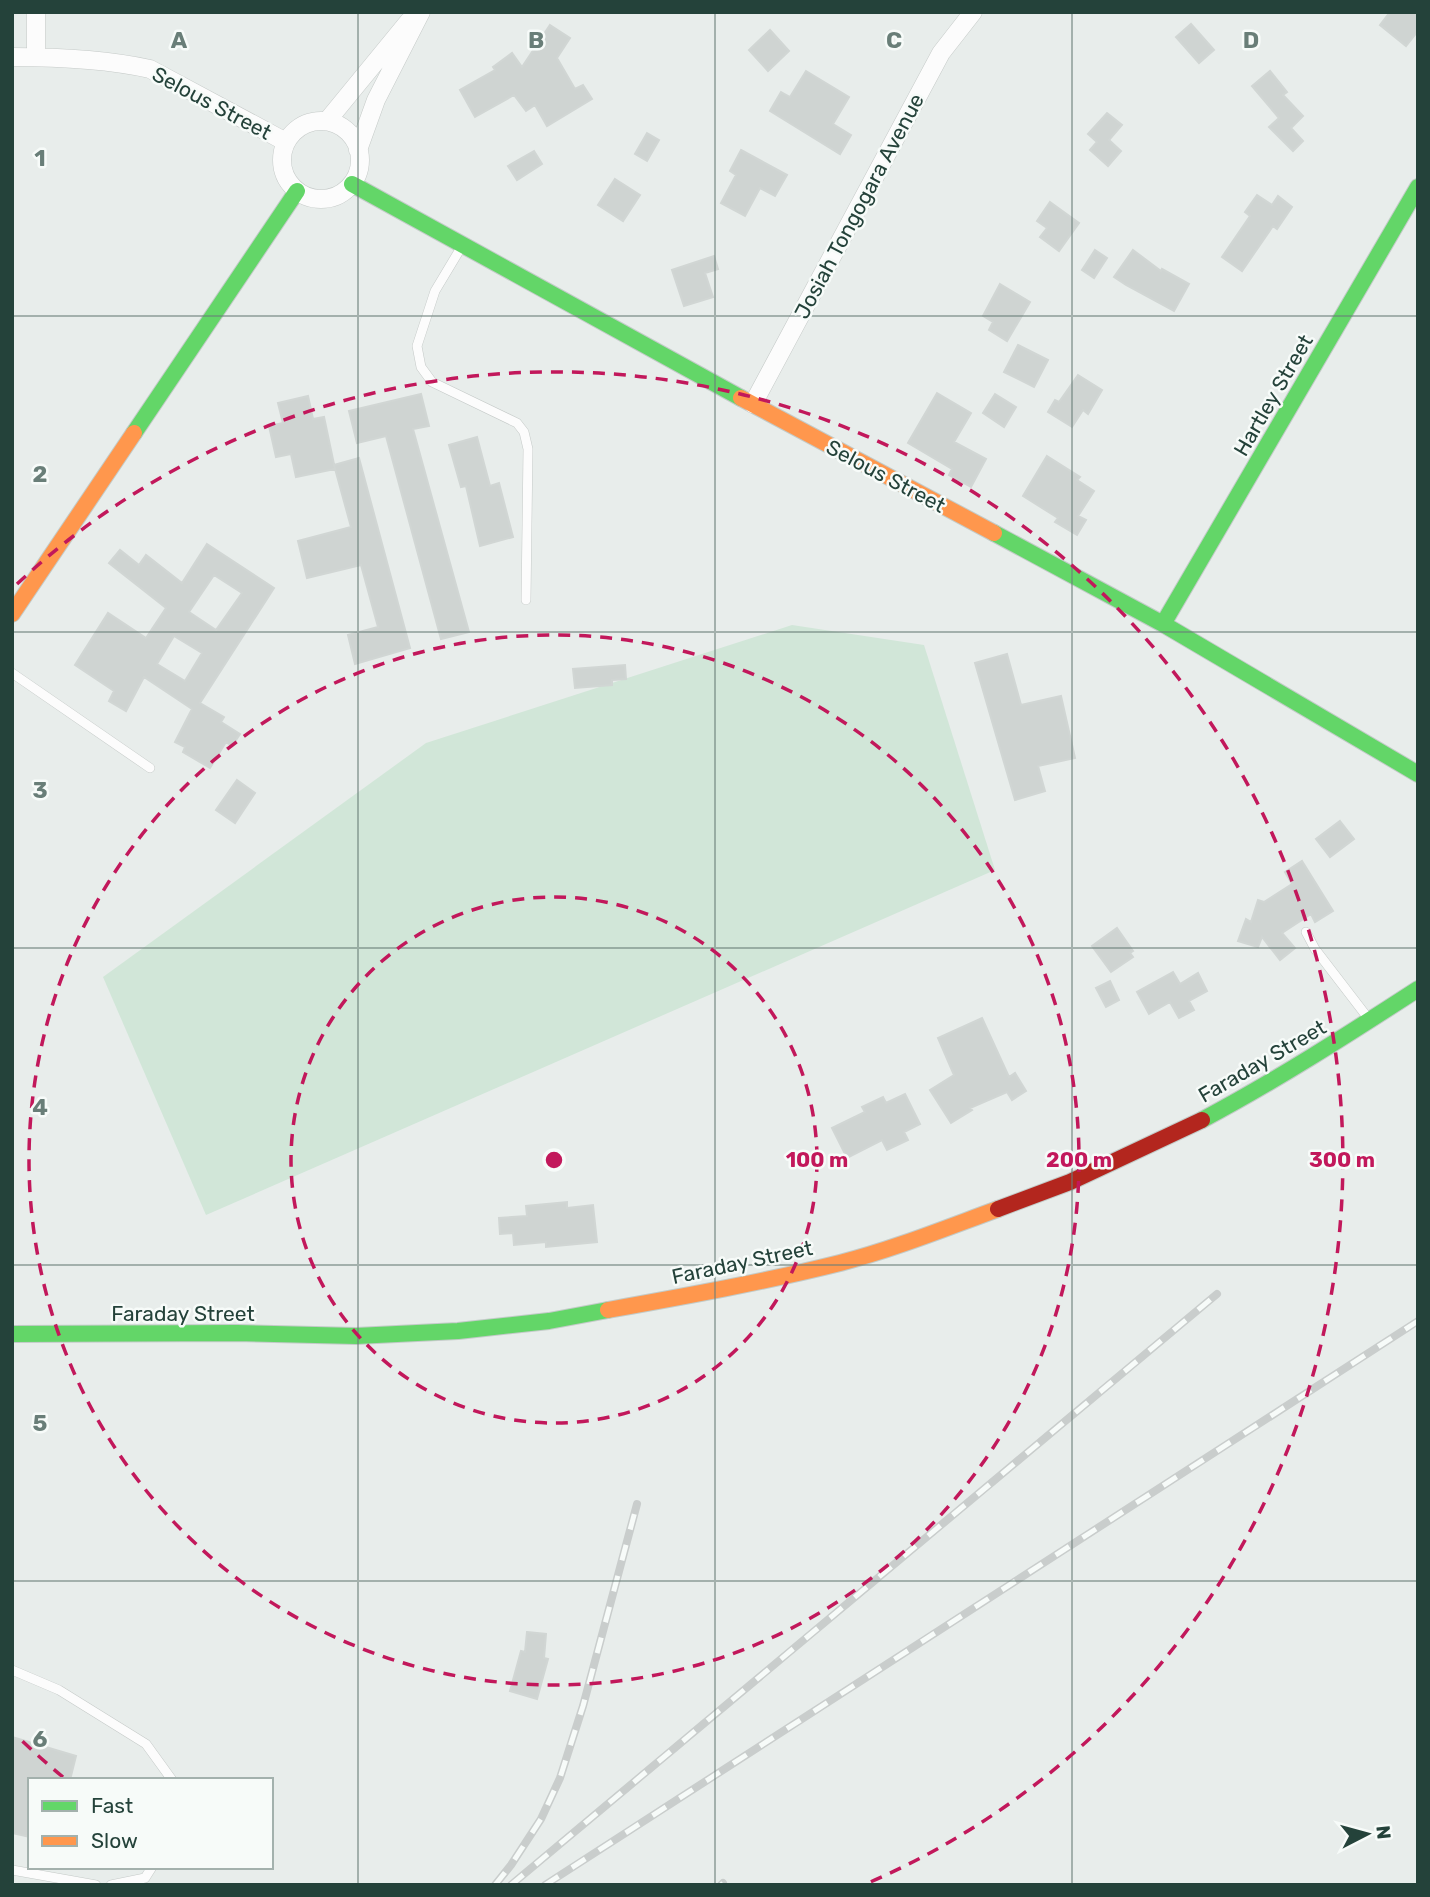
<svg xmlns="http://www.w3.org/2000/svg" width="1430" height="1897" font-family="Rubik,sans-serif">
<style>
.pitch{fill:#d1e6d8}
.building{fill:#cfd4d2;stroke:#d1d6d4;stroke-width:2;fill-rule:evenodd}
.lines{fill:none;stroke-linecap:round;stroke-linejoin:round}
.lane-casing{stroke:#c5cac8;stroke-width:10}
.street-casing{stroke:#c5cac8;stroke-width:19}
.fast-casing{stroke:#c3cbc8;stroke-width:18}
.slow-casing{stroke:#c3cbc8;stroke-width:18}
.jam-casing{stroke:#c3cbc8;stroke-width:18}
.lane{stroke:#fcfcfc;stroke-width:9}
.street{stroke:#fcfcfc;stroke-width:18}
.fast{stroke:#63d668;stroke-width:16}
.slow{stroke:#ff974d;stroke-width:16}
.jam{stroke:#b3261e;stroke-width:16}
.rail-casing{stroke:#c9cdcc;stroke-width:8}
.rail{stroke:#f7fbf9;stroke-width:5;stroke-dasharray:16;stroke-linecap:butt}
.grid{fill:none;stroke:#697e78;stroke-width:2;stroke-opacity:0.55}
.ring{fill:none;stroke:#c2185b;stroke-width:3.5;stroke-dasharray:12 9}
.labels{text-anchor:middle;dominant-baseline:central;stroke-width:5;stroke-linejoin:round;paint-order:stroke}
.street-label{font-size:21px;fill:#24423a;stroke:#f7fbf9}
.grid-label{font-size:23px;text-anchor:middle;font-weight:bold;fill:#697e78;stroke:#f7fbf9;stroke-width:5;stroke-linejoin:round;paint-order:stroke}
.centre{fill:#c2185b;stroke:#f7fbf9;stroke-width:3.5}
.ring-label{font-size:21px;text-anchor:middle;font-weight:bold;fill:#c2185b;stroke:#f7fbf9;stroke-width:5;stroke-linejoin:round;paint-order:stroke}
</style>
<rect width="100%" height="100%" fill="#e8edeb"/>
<path class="pitch" d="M792,625L924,645L995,870L206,1215L103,977L426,743Z"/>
<path class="building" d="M1390,12H1418V31L1406,46L1380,25Z
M1191,24L1214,50L1199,63L1176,37Z
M550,25L570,38L557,58L575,89L583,85L592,99L547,126L535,105L526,111L514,95L475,117L460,90L495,70L493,67L512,53L522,67Z
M770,30L789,51L768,71L749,50Z
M806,71L849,97L833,124L851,135L840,154L770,111L781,92L790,97Z
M1270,71L1287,92L1283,95L1303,116L1291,128L1303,141L1293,151L1269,127L1279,118L1252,86Z
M1107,113L1122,125L1109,140L1121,151L1108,166L1090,150L1097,142L1088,134Z
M647,133L659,140L647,161L635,154Z
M741,150L787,175L775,196L760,188L745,216L721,203L736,175L730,171Z
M534,151L542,164L517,180L508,166Z
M615,179L640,195L623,221L598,205Z
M1257,195L1272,205L1278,196L1292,207L1277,229L1273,226L1242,271L1222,257L1250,216L1245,212Z
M1050,202L1079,223L1059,251L1040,237L1047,228L1037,221Z
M1095,250L1107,258L1094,278L1082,270Z
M1133,250L1161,271L1162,269L1189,284L1174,311L1126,285L1114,277Z
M714,256L718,269L705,273L713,297L684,306L672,270Z
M1000,284L1030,302L1007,341L989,330L993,322L983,316Z
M1018,345L1048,360L1034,387L1004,372Z
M1078,375L1102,390L1088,414L1083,410L1072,427L1048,412L1055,400L1059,402Z
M937,393L971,413L954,442L986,459L971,487L949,475L952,469L908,443Z
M421,394L429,426L413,429L469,632L441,639L386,436L357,443L349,411Z
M995,394L1016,407L1004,427L983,413Z
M308,396L313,419L324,417L335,469L296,477L291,454L276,457L269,426L283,423L278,403Z
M477,437L490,486L499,483L513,537L480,546L466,486L461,487L449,445Z
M1047,456L1080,477L1077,480L1094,491L1078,516L1086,520L1077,535L1055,522L1058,518L1023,496Z
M359,458L410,648L355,664L348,635L378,627L361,565L307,578L298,541L351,527L334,465Z
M207,544L274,588L200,703L224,717L221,722L240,734L232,746L226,742L210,768L183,752L185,747L175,742L192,709L144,677L126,711L109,701L114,691L75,665L108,613L146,638L166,608L109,563L120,550L139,565L146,555L182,583ZM214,575L242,593L216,630L189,612ZM174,636L202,653L185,681L157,664Z
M1007,654L1021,705L1061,696L1075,758L1038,766L1045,791L1015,800L975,663Z
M625,665L626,679L612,680V685L575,688L573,669Z
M237,780L255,793L235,823L216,810Z
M1340,821L1354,839L1330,857L1316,839Z
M1302,861L1333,911L1315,922L1311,914L1282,933L1295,948L1280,960L1262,937L1258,947L1238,941L1246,919L1251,922L1258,900L1264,902L1292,884L1285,872Z
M1117,928L1133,951L1130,953L1133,957L1111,972L1092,946Z
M1173,972L1180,984L1198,973L1207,991L1189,1001L1194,1010L1179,1018L1170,1002L1149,1014L1137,992Z
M1110,981L1119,1000L1106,1007L1096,988Z
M982,1018L1009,1077L1015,1073L1026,1091L1012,1100L1007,1092L970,1108L972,1110L951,1123L930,1090L954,1075L938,1038Z
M905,1094L920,1124L904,1132L908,1140L887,1150L882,1140L847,1158L832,1128L865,1112L862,1107L883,1097L886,1103Z
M567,1202V1208L593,1205L597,1242L546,1247V1242L514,1245L513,1233L500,1234L499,1218L527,1216L526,1206Z
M527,1632L546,1634L544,1658L548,1659L537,1699L510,1691L521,1651L525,1652Z
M12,1737L76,1756L70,1780H30V1837L12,1833Z"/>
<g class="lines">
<g class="lane-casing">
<path id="lane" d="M462,246L435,291L417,346L421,367L432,382L517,423L524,432L528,449L526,600
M12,673L150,768
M1306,932L1315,949L1368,1018
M12,1670L59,1690L146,1744L172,1780
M12,1870L96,1885
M111,1885L145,1878L152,1867"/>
</g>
<g class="street-casing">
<path id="street" d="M36,12V57
M12,57C58,57 105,59 150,69L286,142
M327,121L409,21
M282 160a39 39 0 1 1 78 0a39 39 0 1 1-78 0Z
M358,150L376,100L421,12
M753,404L941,53L973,12"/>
</g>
<g class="fast-casing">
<path id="fast" d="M352,184L741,398
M134,433L297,191
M994,533L1163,624L1418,774
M1163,624L1418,187
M1202,1120C1277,1080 1347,1035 1418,989
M12,1334L237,1333L356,1336L458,1331L549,1321L608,1310"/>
</g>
<g class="slow-casing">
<path id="slow" d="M741,398L994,533
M12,614L134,433
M608,1310C686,1296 764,1282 840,1263C894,1249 946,1228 998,1209"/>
</g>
<g class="jam-casing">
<path id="jam" d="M998,1209L1070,1182L1202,1120"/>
</g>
<use href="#lane" class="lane"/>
<use href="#street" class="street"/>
<use href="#fast" class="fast"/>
<use href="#slow" class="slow"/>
<use href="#jam" class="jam"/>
<g class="rail-casing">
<path id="rail" d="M495,1885L511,1865L541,1819L560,1778L583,1706L637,1504
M511,1885L1217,1294
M545,1885L1418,1321
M721,1885L723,1883"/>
</g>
<use href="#rail" class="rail"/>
</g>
<path class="grid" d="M358,12V1885M715,12V1885M1072,12V1885M12,316H1418M12,632H1418M12,948H1418M12,1265H1418M12,1581H1418"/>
<g class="ring">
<circle cx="554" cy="1160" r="263"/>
<circle cx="554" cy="1160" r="525"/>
<path d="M63 1777A788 788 0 0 1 17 1736M17 584A788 788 0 1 1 868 1883"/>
</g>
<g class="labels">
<g class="street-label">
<text transform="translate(212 103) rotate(28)">Selous Street</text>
<text transform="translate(859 206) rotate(-62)">Josiah Tongogara Avenue</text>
<text transform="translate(1273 395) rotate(-60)">Hartley Street</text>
<text transform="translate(886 476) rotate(28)">Selous Street</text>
<text transform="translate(1262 1061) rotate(-30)">Faraday Street</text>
<text transform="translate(742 1262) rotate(-12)">Faraday Street</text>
<text x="183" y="1313">Faraday Street</text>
</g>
</g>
<g class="grid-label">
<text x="179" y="48">A</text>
<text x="536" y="48">B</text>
<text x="894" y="48">C</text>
<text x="1251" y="48">D</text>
<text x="40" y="166">1</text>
<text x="40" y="482">2</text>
<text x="40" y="798">3</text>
<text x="40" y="1115">4</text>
<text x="40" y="1431">5</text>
<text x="40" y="1747">6</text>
</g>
<circle cx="554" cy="1160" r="10" class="centre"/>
<g class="ring-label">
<text x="817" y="1167">100 m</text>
<text x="1079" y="1167">200 m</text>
<text x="1342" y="1167">300 m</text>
</g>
<rect width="1430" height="1897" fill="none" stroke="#24423a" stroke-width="28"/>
<rect x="28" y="1778" width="245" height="91" fill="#f7fbf9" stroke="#a3b1ad" stroke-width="2"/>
<rect x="42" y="1801" width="35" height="10" fill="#63d668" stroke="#a3b1ad" stroke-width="2"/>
<text x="91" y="1813" font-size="21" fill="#24423a">Fast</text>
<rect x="42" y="1836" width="35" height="10" fill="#ff974d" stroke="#a3b1ad" stroke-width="2"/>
<text x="91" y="1848" font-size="21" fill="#24423a">Slow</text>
<g transform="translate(1367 1834) rotate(84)" stroke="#f7fbf9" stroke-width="5" paint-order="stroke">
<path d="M0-5L12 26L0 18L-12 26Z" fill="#24423a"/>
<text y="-10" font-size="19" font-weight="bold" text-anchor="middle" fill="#24423a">N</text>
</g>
</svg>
